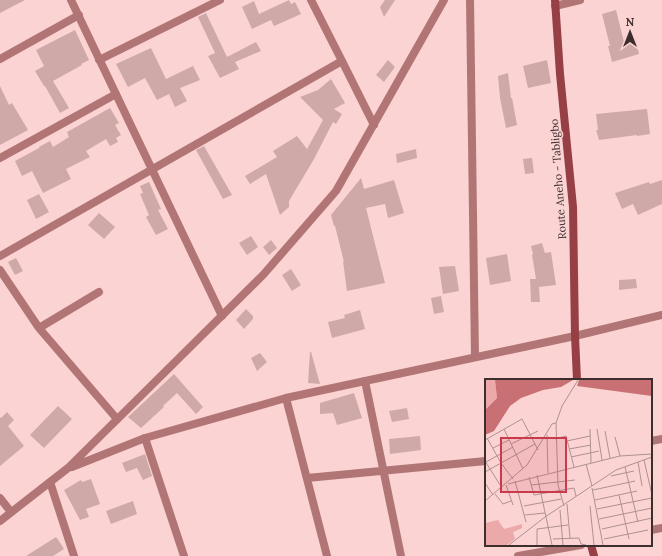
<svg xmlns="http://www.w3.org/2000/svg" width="662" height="556" font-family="Lora,serif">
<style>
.building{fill:#cfa9a8}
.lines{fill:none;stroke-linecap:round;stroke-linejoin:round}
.minor{stroke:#b27576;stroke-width:8}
.tertiary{stroke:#b27576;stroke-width:8}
.secondary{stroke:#963f45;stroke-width:8}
.labels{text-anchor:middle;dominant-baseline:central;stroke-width:3;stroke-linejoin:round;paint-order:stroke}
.street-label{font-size:11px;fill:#3d2e2e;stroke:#fbd3d3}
.inset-road{fill:none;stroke:#af9191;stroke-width:1}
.view{fill:#ca3a4c;fill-opacity:0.15;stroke:#ca3a4c;stroke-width:2}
.inset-edge{fill:none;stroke:#3d2e2e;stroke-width:2}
</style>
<rect width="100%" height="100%" fill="#fbd3d3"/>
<path class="building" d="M0,0H25L0,13Z
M289,0L291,4L295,2L301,14L274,26L271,20L252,29L242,7L254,1L259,14Z
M385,0H395L384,17L380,7Z
M616,10L624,42L636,39L639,54L612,62L608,46H610L602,14Z
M206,13L227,57L256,42L261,51L235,62L239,69L220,78L208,56L215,53L198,17Z
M75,30L89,60L81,64L82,65L53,81L69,108L60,113L45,86H44L35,71L44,66L36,50Z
M151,48L166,79L193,66L200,80L180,88L187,101L175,107L169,94L157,100L145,78L128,87L116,64Z
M388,60L395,67L384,82L376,75Z
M547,60L551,83L528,88L523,66Z
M508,73L511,98H512L517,125L506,128L500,98L498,76Z
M331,79L345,103L334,109L342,114L336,124L333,122L314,159L289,201V207L280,215L266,174L250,184L245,176L277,157L273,151L297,136L307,149L323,120L300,97L318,90Z
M0,86L9,105L12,103L28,130L0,145Z
M110,108L119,123L115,125L121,135L116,138L118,142L110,146L106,139L86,151L90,157L66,169L71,179L43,193L32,171L22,176L15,161L39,148V147L50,141L53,147L69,137L67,132Z
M647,109L650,134L637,136V135L599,140L596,130H598L596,114Z
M204,146L232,195L223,199L196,150Z
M416,149L417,158L397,163L396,154Z
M532,158L534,173L525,174L523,159Z
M361,178L364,189L394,180L404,213L388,218L385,204L366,208L385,283L347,291L343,261L344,262L335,226H334L331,215Z
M662,180V204L638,215L633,204L622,209L615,193L649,182L650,184Z
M149,182L161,209L158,210L168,229L156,235L146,217L149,215L140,194L143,193L140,186Z
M39,194L49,212L36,219L27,200Z
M99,213L115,227L104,239L88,225Z
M251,236L258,247L247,255L239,243Z
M271,240L277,248L269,255L263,247Z
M542,243L545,253L551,252L556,285L539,287L540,302H531L530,279H536L532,255L533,254L531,246Z
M507,254L511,281L490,285L486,258Z
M16,258L23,271L15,275L8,262Z
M455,266L459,291L443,294L439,267Z
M291,269L301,285L292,291L282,275Z
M636,279L637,288L619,290V280Z
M441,296L444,312L434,314L431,298Z
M246,309L253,316V319L244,329L236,320Z
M360,310L365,329L332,338L328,322L345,318L344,315Z
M310,352H311L320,384L308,383Z
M260,353L267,362L257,371L251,358Z
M174,374L203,407L196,414L177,393L163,406L164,407L141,428L128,417Z
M354,393L362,418L337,425L333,413L320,414V403Z
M58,406L72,419L44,448L30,435Z
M407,408L409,419L392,422L389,411Z
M7,412L14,420L8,426L24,446L0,466V417L1,418Z
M420,436L421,450L390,454L389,439Z
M145,454L152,476L143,480L137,468L126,472L122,463Z
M91,479L100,504L86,509L89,517L80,520L64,490L81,480L82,482Z
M133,501L137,514L111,524L106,511Z
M56,537L59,541L64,549L53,556H26Z"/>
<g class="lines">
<path class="minor" d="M71,0L222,316
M311,0L342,61
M470,0L475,357
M555,6L580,0
M0,59L79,15
M99,60L220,0
M0,158L116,94
M0,256L342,61L374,125
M0,270L39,328L117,419
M39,328L99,292
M365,381L401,556
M286,398L327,556
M145,438L184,556
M651,441L662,439
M307,478L486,461
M50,482L74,556
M0,498L11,512
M651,530L662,528
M518,556L581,545"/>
<path class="tertiary" d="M72,467L145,438L286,398L575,336L662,315
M0,521L68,468L263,275L336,191L444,0"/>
<path class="secondary" d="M555,0L560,74L573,207L575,336L577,380
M591,545L594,556"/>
</g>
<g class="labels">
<g class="street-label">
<text transform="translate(558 179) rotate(-94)">Route Aneho - Tabligbo</text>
</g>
</g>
<g transform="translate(485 379)">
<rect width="167" height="167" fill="#fbd3d3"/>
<path d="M0,1H10L12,19L0,31ZM13,141L19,150L37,145V149L28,153L30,160L22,166H0V144Z" fill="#eca9a9"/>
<path d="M10,1H88L76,8L58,11L36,19L25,27L9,52L0,56V31L12,19ZM94,1H167V17L92,7Z" fill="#c87073"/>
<path class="inset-road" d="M19,50L38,90M105,50L106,84M112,50L117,81M120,52L125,79M62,56L63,94M130,58L135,77M2,59L16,84L28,100M70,60L81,57L89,88M0,61L37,40L50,65M82,62L105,57M26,65L53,52M8,69L24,61M84,70L106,66M86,78L114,72M159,81L167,116M0,82L17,109M1,83L28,68M153,83L157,107M101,85L107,107M140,88L153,143M0,93L50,65L53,71M52,96L67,166M126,97L149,92M44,98L49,116L89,109L91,117M30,102L41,143M0,104L8,116M23,105L135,77L167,75M21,106L28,126M46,106L90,101M107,109L118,166M108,111L150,102M10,115L18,125L26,122M134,116L144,160M110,121L152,112M0,122L42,86L67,45L71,44M82,125L85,159M39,127L76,120M79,127L73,106L71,44L77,27L93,1M105,127L109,166M112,130L167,119M75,131L78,166M40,136L60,134M114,140L167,129M117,150L167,139M68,160L94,159L96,165L101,166M119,160L163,151M24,166L60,138L131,91L167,78M52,166V150L83,146"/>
<path class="view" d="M16,59H81V113H16Z"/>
<rect width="167" height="167" class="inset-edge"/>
</g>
<g transform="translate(630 32)" stroke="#fbd3d3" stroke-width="3" paint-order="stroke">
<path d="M0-3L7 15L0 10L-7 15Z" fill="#3d2e2e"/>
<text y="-6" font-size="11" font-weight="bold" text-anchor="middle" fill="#3d2e2e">N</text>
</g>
</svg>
